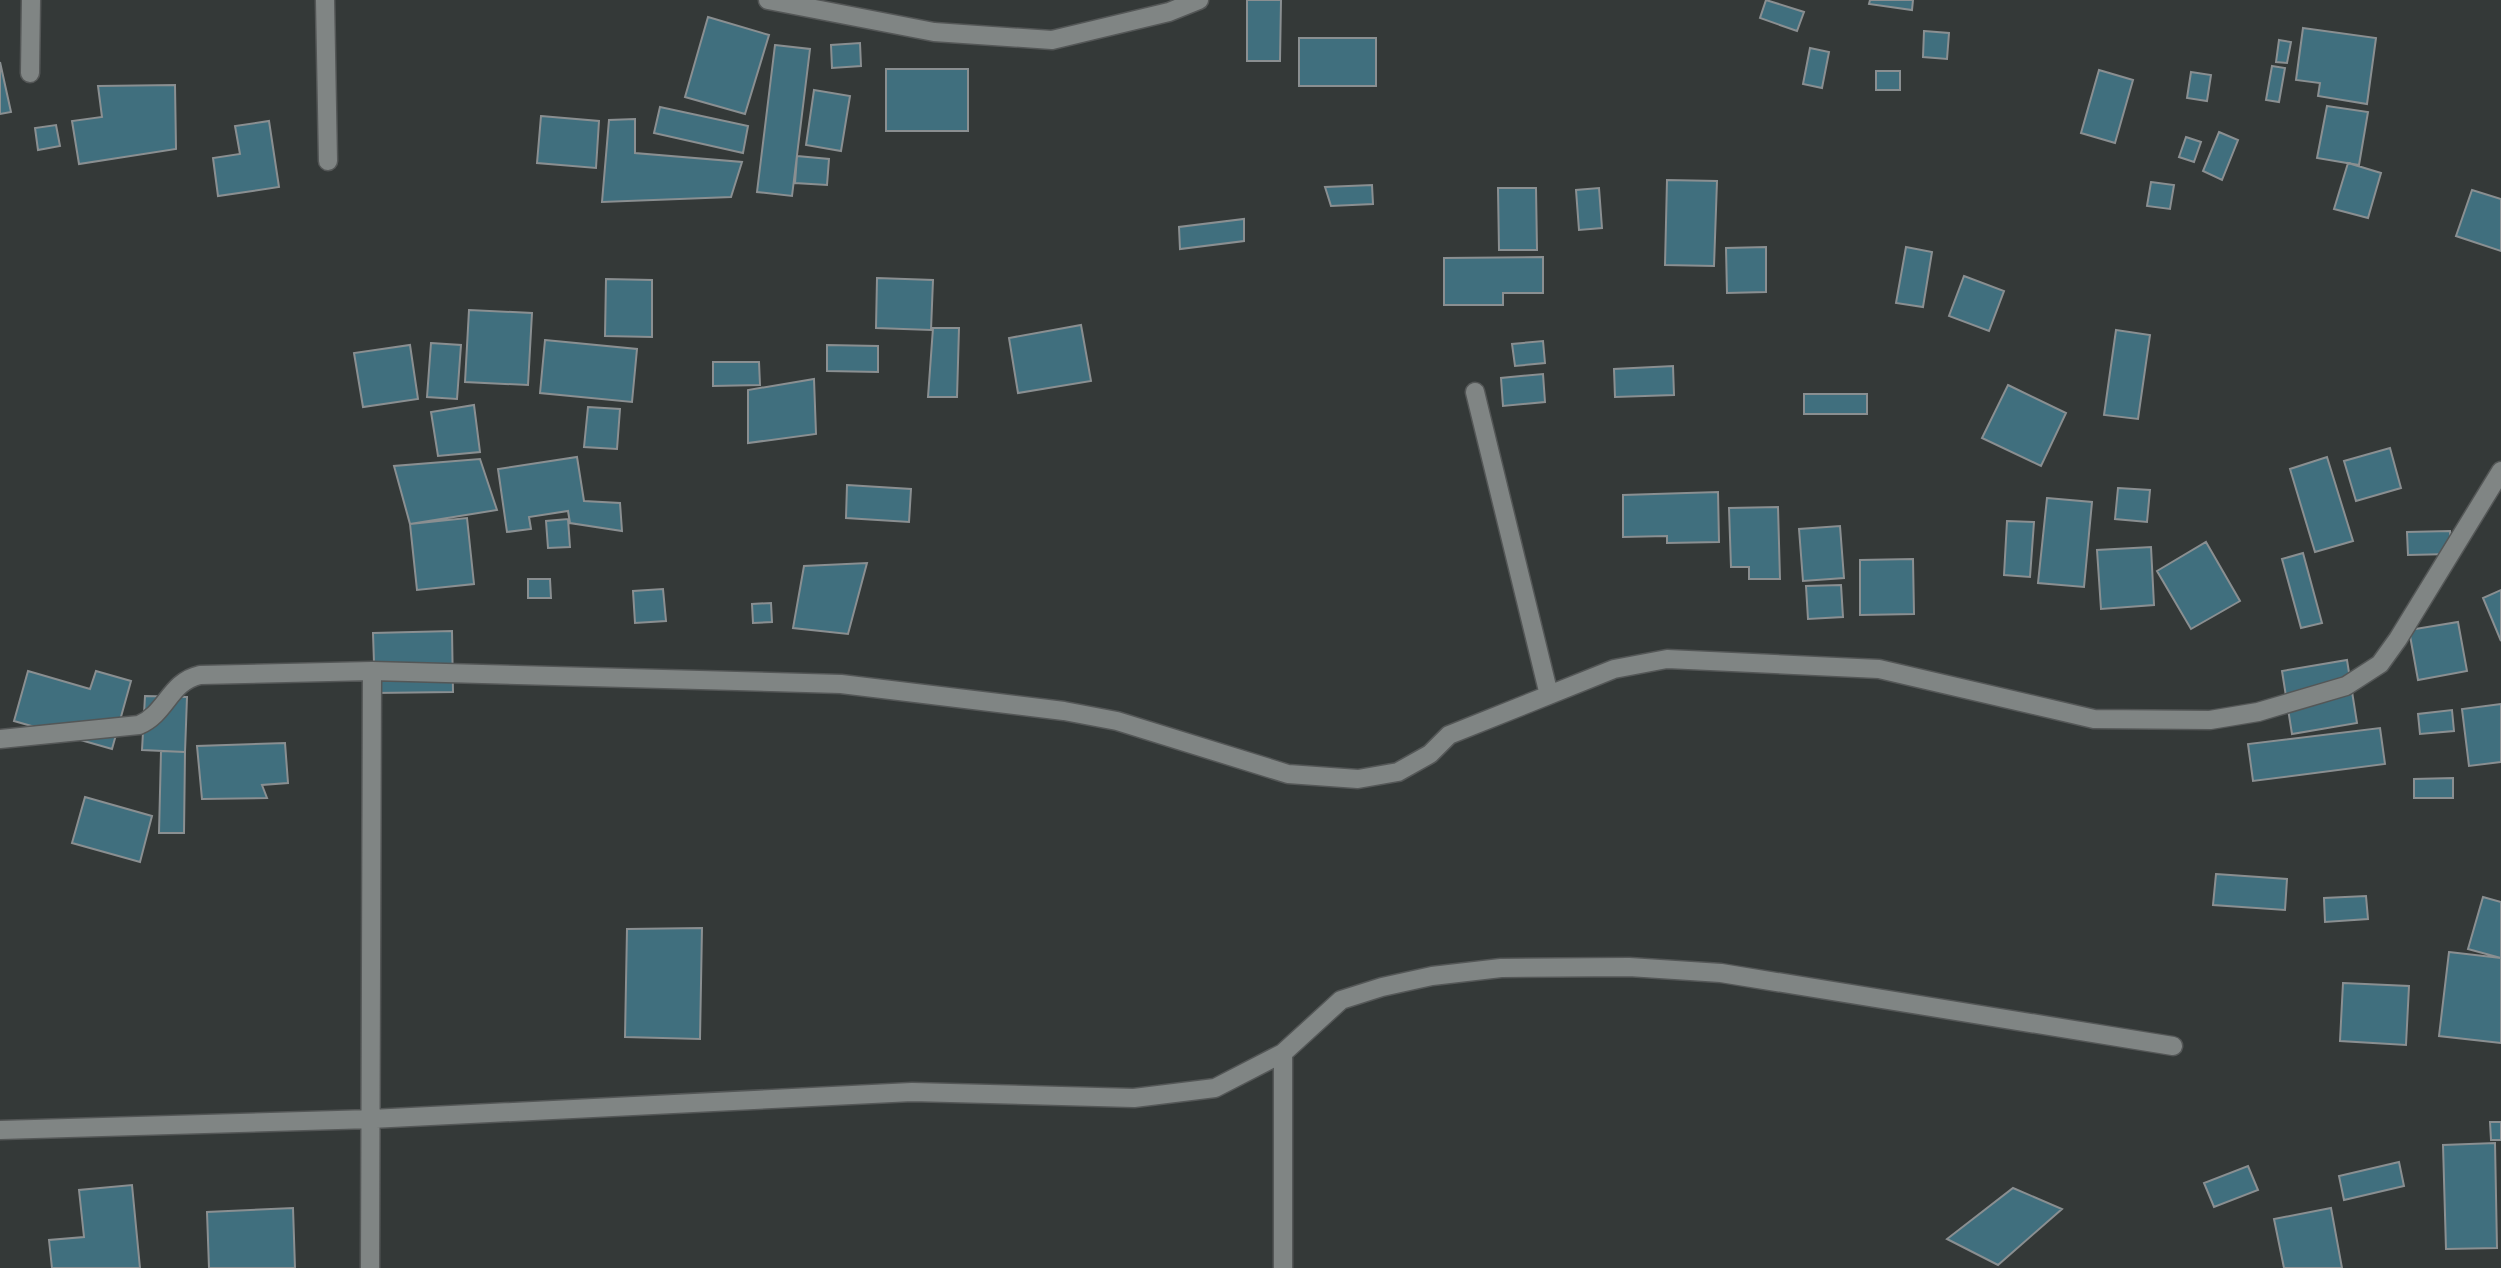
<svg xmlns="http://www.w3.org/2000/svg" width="2501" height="1268" font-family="'PT Sans',sans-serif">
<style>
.building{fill:#406f7e;stroke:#8a8f91;stroke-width:2}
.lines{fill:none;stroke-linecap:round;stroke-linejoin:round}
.street-casing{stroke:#545757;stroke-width:21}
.street{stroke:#808584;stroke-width:18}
</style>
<rect width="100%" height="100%" fill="#343938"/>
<path class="building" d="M1247,0H1281L1280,61H1247Z
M1766,0L1804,12L1797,31L1760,18Z
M1870,0H1913L1912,10L1869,4Z
M708,17L769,35L745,114L685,97Z
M2303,28L2376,38L2367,104L2318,96L2320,83L2296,80Z
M1924,31L1949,33L1947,59L1923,57Z
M1299,38H1376V86H1299Z
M2279,40L2291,42L2287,63L2276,62Z
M860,43L861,66L832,68L831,45Z
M775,45L810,49L792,196L757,192Z
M1810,48L1829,52L1822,88L1803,84Z
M0,62L11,112L0,114Z
M2272,66L2285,68L2279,102L2266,100Z
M886,69H968V131H886Z
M2099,70L2133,80L2115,143L2081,133Z
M1876,71H1900V90H1876Z
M2191,72L2211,75L2207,101L2187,98Z
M175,85L176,149L79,164L72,121L102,117L98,86Z
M814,90L850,96L841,151L806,145Z
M2327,106L2368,112L2359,165L2317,158Z
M660,107L748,126L743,153L654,133Z
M541,116L599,121L596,168L537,163Z
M635,119V153L742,162L731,197L602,202L609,120Z
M269,121L279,187L218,196L213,158L240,154L235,126Z
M56,125L60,146L38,150L35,128Z
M2219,132L2238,140L2222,180L2203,171Z
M2186,137L2201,142L2194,162L2179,157Z
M797,156L829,159L827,185L795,183Z
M2348,163L2381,173L2368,218L2334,209Z
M1667,180L1717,181L1714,266L1665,265Z
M2151,182L2174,185L2170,209L2147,206Z
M1372,185L1373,204L1331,206L1325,187Z
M1498,188H1536L1537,250H1499Z
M1599,188L1602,228L1579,230L1576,190Z
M2472,190L2501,199V251L2456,236Z
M1244,219V241L1180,249L1179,227Z
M1766,247V292L1727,293L1726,248Z
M1906,247L1932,252L1923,307L1896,303Z
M1543,257V293H1503V305H1444V258Z
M1964,276L2004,291L1989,331L1949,316Z
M877,278L933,280L931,330L876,328Z
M606,279L652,280V337L605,336Z
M469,310L532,313L528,385L465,382Z
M1081,325L1091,381L1018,393L1009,338Z
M933,328H959L957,397H928Z
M2116,330L2150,335L2138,419L2104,415Z
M545,340L637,349L632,402L540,393Z
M1543,341L1545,363L1515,366L1512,344Z
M431,343L461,345L457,399L427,397Z
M410,345L418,399L363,407L354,353Z
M827,345L878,346V372L827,371Z
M713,362H759L760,385L713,386Z
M1673,366L1674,395L1615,397L1614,369Z
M1543,374L1545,402L1503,406L1501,378Z
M814,379L816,434L748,443V390Z
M2008,385L2066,413L2041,466L1982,438Z
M1804,394H1867V414H1804Z
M474,405L480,452L438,456L431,412Z
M588,407L620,409L617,449L584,447Z
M2390,448L2401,488L2356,501L2344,461Z
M577,457L584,501L620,503L622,531L570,523L568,511L529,517L531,529L507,532L498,469Z
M2327,457L2353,541L2315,552L2290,469Z
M480,459L497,510L410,524L394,466Z
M847,485L911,489L909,522L846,518Z
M2118,488L2150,490L2147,522L2115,519Z
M1718,492L1719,542L1667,543V536L1623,537V495Z
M2047,498L2092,502L2084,587L2038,583Z
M1778,507L1780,579H1749V567H1731L1729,508Z
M467,518L474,584L417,590L410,524Z
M568,519L570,547L548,548L546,521Z
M2007,521L2034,522L2030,577L2004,575Z
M1840,526L1844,578L1803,581L1799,529Z
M2450,531L2451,554L2408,555L2407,532Z
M2206,542L2240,601L2191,629L2157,571Z
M2151,547L2154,605L2101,609L2097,550Z
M2303,553L2322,623L2301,628L2282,559Z
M1913,559L1914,614L1860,615V560Z
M867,563L848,634L793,628L804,566Z
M528,579H550L551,598H528Z
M1841,585L1843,617L1808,619L1806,586Z
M663,589L666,621L635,623L633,591Z
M2501,590V641L2483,598Z
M771,603L772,622L753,623L752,604Z
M2458,622L2467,671L2418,680L2409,630Z
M452,631L453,692L375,693L373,633Z
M2347,660L2357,723L2292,734L2282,671Z
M28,671L90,689L96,671L131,681L112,749L14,721Z
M145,696L187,697L185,752L142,750Z
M2501,704V762L2469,766L2462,709Z
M2452,710L2454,731L2420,734L2418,714Z
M2380,728L2385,764L2253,781L2248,744Z
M285,743L288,783L262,785L267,798L202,799L197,746Z
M161,751L185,752L184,833H159Z
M2453,778V798H2414V779Z
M85,797L152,816L140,862L72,843Z
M2216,874L2287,879L2285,910L2213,905Z
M2366,896L2368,919L2325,922L2324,898Z
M2483,897L2501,902V958L2468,949Z
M702,928L700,1039L625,1037L627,929Z
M2449,952L2501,958V1043L2439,1036Z
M2343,983L2409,986L2406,1045L2340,1041Z
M2490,1122H2501V1140H2491Z
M2495,1143L2497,1248L2446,1249L2443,1145Z
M2399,1162L2404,1186L2344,1200L2339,1176Z
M2248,1166L2258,1190L2214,1207L2204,1183Z
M132,1185L140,1268H52L49,1240L84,1237L79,1190Z
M2013,1188L2062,1209L1998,1265L1947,1239Z
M293,1208L295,1268H209L207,1212Z
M2331,1208L2342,1268H2284L2274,1219Z"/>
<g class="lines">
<g class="street-casing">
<path id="street" d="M325,0L328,161
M768,0L934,32L1052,40L1169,12L1199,0
M30,73L31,0
M1475,392L1549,695
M0,739L139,725C167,713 169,682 200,675L372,671L841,684L1064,711L1117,721L1288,774L1358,779L1398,772L1430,754L1449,735L1614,669L1667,659L1879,669L2094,719L2210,720L2258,712L2346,686L2380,664L2398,639L2501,471
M0,1130L371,1119L912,1092L1134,1098L1215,1088L1283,1053L1341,1000L1382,987L1432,976L1501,968L1629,967L1721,973L2173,1046
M370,1268L372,671
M1283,1268V1053"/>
</g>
<use href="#street" class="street"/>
</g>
</svg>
